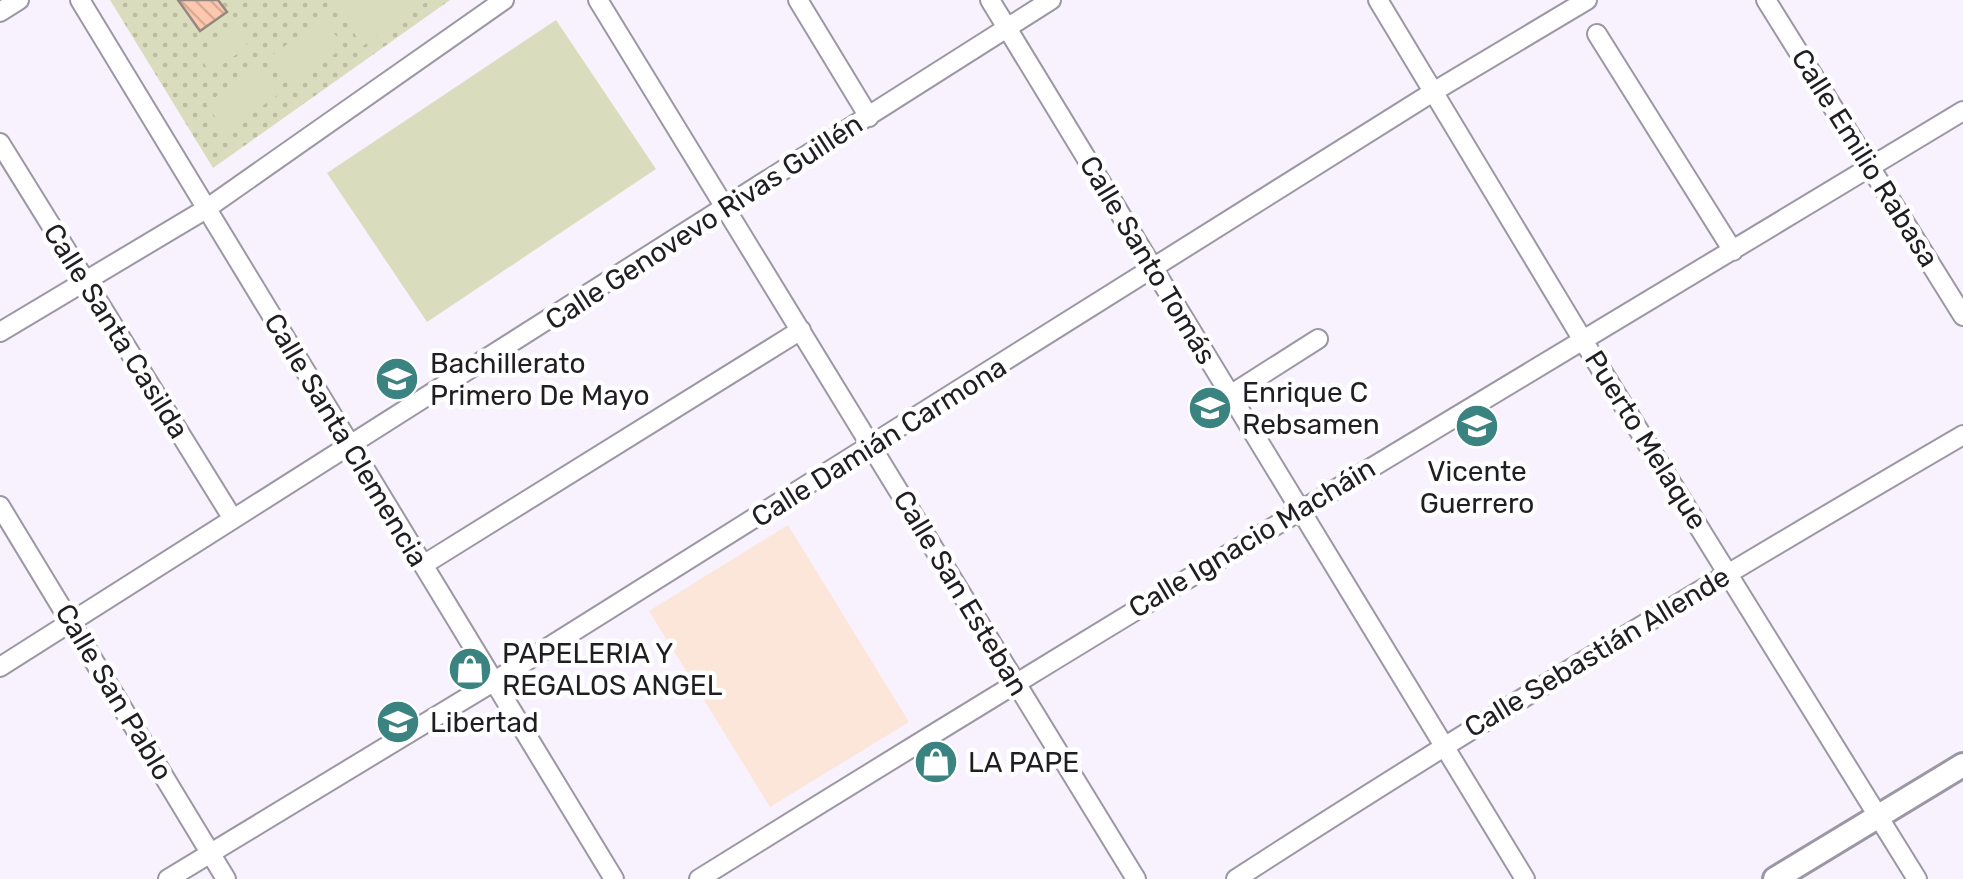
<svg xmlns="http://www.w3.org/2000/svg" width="1963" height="879" font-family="Rubik,sans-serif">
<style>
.commercial{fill:#fce6d9}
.park{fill:url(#park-dots)}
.pitch{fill:#daddbd}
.building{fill:url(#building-back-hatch);stroke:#968880;stroke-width:2.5}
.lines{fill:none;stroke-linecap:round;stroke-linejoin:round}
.minor-casing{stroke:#9c97a4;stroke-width:22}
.tertiary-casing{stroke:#9c97a4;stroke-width:28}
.minor{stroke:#fff;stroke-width:18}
.tertiary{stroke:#fff;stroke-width:22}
.labels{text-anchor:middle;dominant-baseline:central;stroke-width:9;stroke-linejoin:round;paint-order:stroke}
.street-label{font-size:28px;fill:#201e23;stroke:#fff}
.poi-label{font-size:28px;fill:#201e23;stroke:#fff;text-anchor:start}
</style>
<defs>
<pattern id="park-dots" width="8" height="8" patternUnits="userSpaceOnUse" patternTransform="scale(2.5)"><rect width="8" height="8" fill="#daddbd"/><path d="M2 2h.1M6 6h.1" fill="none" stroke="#bbbda2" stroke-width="1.8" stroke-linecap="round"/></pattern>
<pattern id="building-back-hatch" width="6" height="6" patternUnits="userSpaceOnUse" patternTransform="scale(2.5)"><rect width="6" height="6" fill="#fdc8ad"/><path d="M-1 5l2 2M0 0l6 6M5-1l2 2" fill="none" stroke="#d9ab95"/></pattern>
</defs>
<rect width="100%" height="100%" fill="#f7f2fe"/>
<path class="commercial" d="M788,525L909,722L770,807L649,611Z"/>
<path class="park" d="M110,0H450L213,168Z"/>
<path class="pitch" d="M331,0H429L363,46Z
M323,18L344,47L292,85L271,56Z
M556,20L656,169L427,322L327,173Z
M234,27L248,46L211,73L197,54Z
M258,66L279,94L226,132L206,104Z"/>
<path class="building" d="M178,0H218L227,12L200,31Z"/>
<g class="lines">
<g class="minor-casing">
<path id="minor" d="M80,0L614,879
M598,0L1136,879
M798,0L869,117
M990,0L1525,879
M1378,0L1584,342L1917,879
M1766,0L1963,316
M0,12L19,0
M1597,34L1733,251
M0,143L233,519
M0,332L206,209L504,0
M1230,395L1318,339
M0,506L226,879
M423,565L801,330
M0,667L1051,0
M168,879L493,682L1433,92L1587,0
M699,879C1118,618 1541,366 1963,111
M1236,879C1475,724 1718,578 1963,435"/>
</g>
<g class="tertiary-casing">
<path id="tertiary" d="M1775,879L1963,765"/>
</g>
<use href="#minor" class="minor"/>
<use href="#tertiary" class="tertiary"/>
</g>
<defs>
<g id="university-disc" transform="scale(2.25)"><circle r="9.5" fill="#3b8380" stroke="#fff"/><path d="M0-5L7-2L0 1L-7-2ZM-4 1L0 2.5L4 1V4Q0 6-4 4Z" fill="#fff"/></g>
<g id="school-disc" transform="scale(2.25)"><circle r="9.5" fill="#3b8380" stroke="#fff"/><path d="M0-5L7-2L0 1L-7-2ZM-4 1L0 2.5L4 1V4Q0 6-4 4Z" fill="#fff"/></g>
<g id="shop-disc" transform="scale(2.25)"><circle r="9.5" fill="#3b8380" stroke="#fff"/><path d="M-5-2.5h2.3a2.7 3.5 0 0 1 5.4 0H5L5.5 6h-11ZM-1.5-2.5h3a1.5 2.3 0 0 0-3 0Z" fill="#fff"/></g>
</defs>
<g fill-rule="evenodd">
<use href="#university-disc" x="397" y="379"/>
<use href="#school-disc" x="1210" y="408"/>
<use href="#school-disc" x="1477" y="426"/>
<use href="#shop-disc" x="470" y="669"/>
<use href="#school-disc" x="398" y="722"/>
<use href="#shop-disc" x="936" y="762"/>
</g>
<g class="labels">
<g class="street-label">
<text transform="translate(1865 158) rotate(58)">Calle Emilio Rabasa</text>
<text transform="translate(704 222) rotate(-33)">Calle Genovevo Rivas Guillén</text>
<text transform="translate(1148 260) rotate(59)">Calle Santo Tomás</text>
<text transform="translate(116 331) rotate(58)">Calle Santa Casilda</text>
<text transform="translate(346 440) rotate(59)">Calle Santa Clemencia</text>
<text transform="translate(1646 440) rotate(58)">Puerto Melaque</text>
<text transform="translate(879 442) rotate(-32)">Calle Damián Carmona</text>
<text transform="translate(1252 538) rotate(-31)">Calle Ignacio Macháin</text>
<text transform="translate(961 593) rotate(59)">Calle San Esteban</text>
<text transform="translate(1597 652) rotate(-31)">Calle Sebastián Allende</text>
<text transform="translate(114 692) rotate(59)">Calle San Pablo</text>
</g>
<g class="poi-label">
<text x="430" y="363">Bachillerato<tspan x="430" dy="32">Primero De Mayo</tspan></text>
<text x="1242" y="392">Enrique C<tspan x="1242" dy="32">Rebsamen</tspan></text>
<text x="1477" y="471" text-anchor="middle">Vicente<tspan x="1477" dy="32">Guerrero</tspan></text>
<text x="502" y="653">PAPELERIA Y<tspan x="502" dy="32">REGALOS ANGEL</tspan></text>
<text x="430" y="722">Libertad</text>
<text x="968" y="762">LA PAPE</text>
</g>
</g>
</svg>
